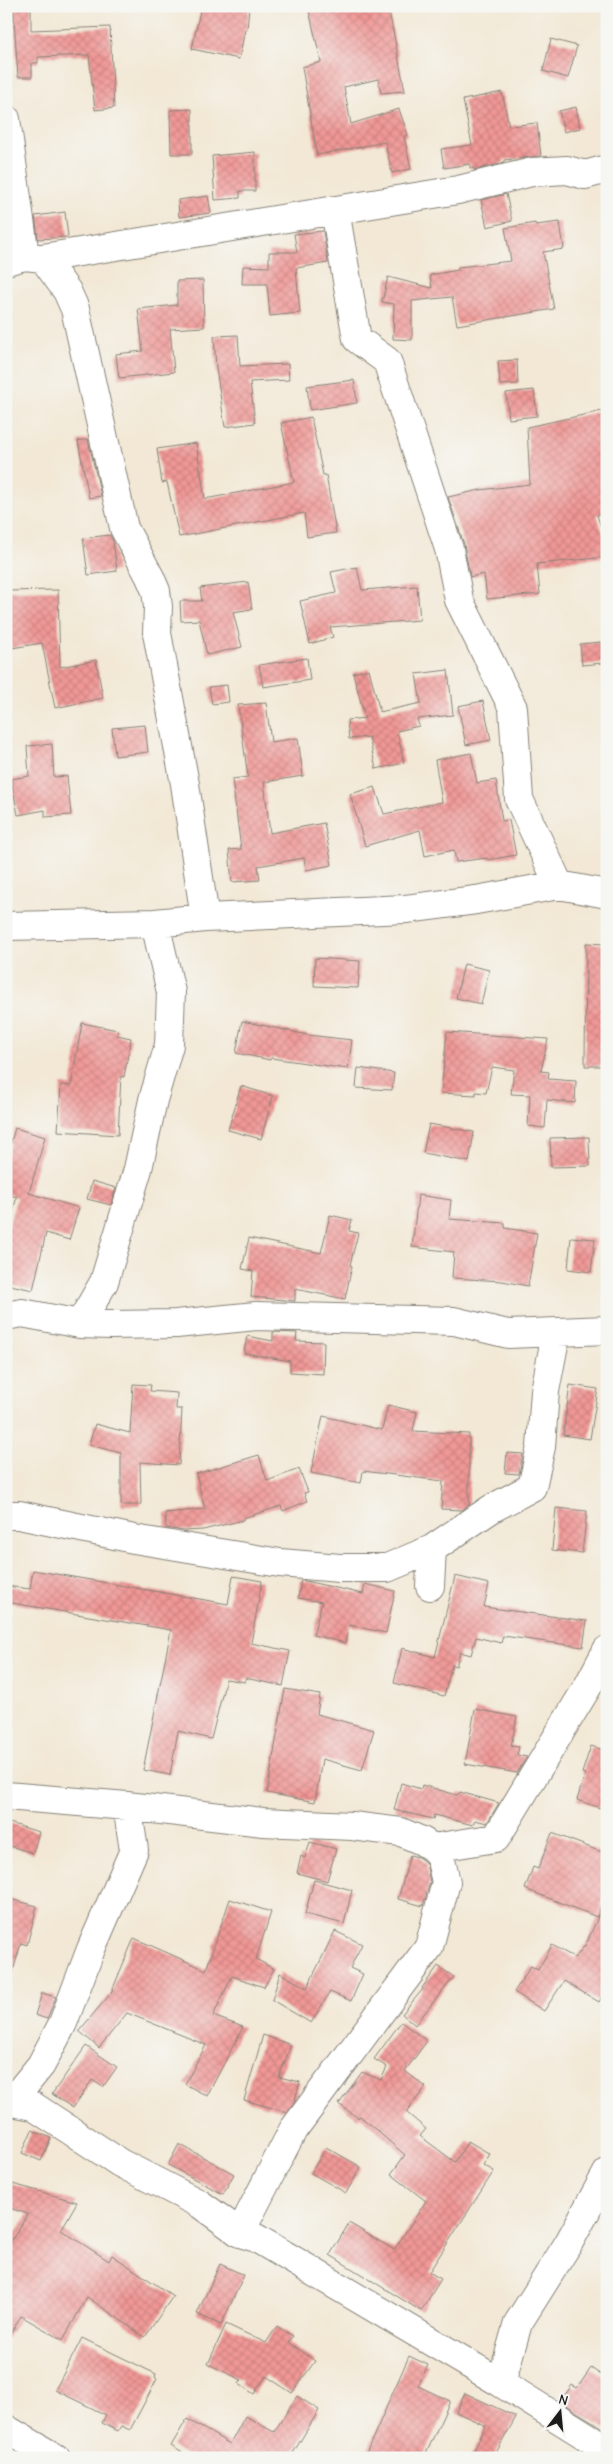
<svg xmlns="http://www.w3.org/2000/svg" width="613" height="2464" font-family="'Comic Neue',sans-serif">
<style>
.building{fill:url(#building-cross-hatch)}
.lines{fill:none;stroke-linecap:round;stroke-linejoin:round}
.minor-casing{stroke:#878278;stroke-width:30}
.minor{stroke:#fff;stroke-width:28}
</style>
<defs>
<pattern id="building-cross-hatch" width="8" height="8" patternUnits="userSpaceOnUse" patternTransform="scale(1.25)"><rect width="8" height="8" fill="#f09896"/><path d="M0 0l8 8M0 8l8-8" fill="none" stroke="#cd8281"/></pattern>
</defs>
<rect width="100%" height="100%" fill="#f6f6f2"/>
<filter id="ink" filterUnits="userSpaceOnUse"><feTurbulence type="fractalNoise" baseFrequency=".02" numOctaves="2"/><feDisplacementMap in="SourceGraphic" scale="10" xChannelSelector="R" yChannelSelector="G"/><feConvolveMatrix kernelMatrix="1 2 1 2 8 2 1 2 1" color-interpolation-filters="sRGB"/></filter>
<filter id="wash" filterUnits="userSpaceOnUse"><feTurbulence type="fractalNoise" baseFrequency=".0096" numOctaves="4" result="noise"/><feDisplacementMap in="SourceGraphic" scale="20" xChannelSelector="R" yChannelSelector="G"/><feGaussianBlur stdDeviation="1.12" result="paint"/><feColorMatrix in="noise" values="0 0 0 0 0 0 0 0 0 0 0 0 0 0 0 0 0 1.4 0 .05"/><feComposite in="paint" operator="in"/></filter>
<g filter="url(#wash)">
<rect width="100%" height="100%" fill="#f2e8d5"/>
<g id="blocks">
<path class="building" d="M13,6H31V30L110,27L114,108L95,110L89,55L38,57V63H32V77H18Z
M201,6H249L247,30H245L239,59L192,49Z
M308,6H388L405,91L381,93L378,79L344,87L351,124L399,109L408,135L404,136L411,169L392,173L385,142L317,155L302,67L321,62Z
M551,39L577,46L568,78L543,71Z
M502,92L509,126L537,123L541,156L504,160V163L474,170V168H470V164L444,168L441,149L472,145L463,100Z
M576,107L580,128L564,132L559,111Z
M192,109V154H171L170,110Z
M255,152V191H240V198L215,200L212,156Z
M506,194L512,221L487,227L481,200Z
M208,196L211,213L179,217L178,200Z
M65,212L68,237L38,239L35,216Z
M560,222L564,249L543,252L554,309L457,325L452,297L412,301V340L393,339L394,304L382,302L388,277L432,288L430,275L458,270V267L511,261L505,228L535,223L536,225Z
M323,231L328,263L296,268L300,313L270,316L267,284H242L243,266L269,267V252H297L294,234Z
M203,280L204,327L170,329L174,372L119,378L116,354L143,351L138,309L177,305V281Z
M238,335L240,366L288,364L289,380L250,382L255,423L225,427L216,368L214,336Z
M517,360L518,384L500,385L498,361Z
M354,380L357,403L310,410L307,386Z
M534,390L537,416L509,419L506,393Z
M602,411L607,433V512L597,515L607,545V557L537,564L540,594L487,599L484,574L470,577L464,544L448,497L480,490L530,484L527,427Z
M311,417L323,475H326L336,533L307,537L304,513L179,537L167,482L162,483L157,449L196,443L205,499L294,482L281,423Z
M88,439L101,496L89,498L78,441Z
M110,535L113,541L117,571L88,575L83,538Z
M357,567L362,590L417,586L420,620L330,627L333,637L310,644L300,601L336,593L331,572Z
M248,582L252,609L233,612L242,647L207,655L199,620L181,621L180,601H202L200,588Z
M58,590L60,667L96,660L103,698L55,708L42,643L6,649V591Z
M601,642L603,663L582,665L580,644Z
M307,658L310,680L263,687L259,665Z
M369,669L380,712L421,703L416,674L448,670L453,715L417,719L419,726L397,731L404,763L376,769L369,737L349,739L347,720L365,718L353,673Z
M227,685L229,702L212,704L209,687Z
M483,701L491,740L466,745L458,706Z
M266,703L271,742L298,738L303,776L264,782L270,833L324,823L332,865L306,870L304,858L258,866L260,880L232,882L229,850L241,849L232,779L248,777L238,705Z
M145,725L148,752L115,756L112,728Z
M52,744L54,777L67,776L71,815L45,817V810L18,815L11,779L29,776L27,746Z
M471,753L477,783L496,780L502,821L509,820L516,855L488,860L487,858L456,862L454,850L425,856L420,830L365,846L350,794L375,787L384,814L442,802L435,760Z
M586,943L606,944L604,1066H585Z
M315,958L360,961L358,988L314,986Z
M464,964L489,970L481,1004L456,998Z
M242,1021L308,1035L352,1040L348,1069L271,1058L270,1060L236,1053Z
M82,1023L118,1030L117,1035L131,1038L124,1077L121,1076L118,1135L58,1131L61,1085L71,1086Z
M447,1032L548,1039L541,1071L549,1072L548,1079L576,1081L575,1103L547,1100L545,1128L528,1126L530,1095L511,1094L514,1070L492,1067L486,1093L476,1092V1095L441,1093Z
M358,1068L394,1073L392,1090L356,1088Z
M241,1086L273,1096L261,1139L228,1130Z
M429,1124L474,1132L469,1162L423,1153Z
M15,1128L45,1137L29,1193L79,1208L69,1240L46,1233L33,1290L6,1284V1233L17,1197L6,1194V1159Z
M589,1137L590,1166L551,1167L550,1138Z
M92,1181L116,1188L111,1205L87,1199Z
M418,1195L451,1200L449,1219L505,1223V1228L537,1233L528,1286L502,1281L452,1278L454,1252L412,1247Z
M330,1215L352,1220L349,1231L358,1233L350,1265L352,1266L345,1299L295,1289V1301L251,1297L253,1271L242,1269L249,1238L321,1253Z
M571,1237L595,1239L591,1272L568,1269Z
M273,1332L297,1333L296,1341L324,1342L323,1374L290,1372V1361L244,1353L247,1336L273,1341Z
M133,1384L151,1385L150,1391L177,1393L176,1409H182L179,1465L140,1462L141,1505H121V1453L89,1445L95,1424L130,1433Z
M570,1385L598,1389L590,1439L563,1435Z
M388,1405L417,1412L413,1431L469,1434V1505L462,1510L441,1509L443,1481L363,1471L361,1483L311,1473L323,1416L382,1430Z
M507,1453L523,1454L519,1474L505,1473Z
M259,1455L267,1481L299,1469L308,1492L304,1493L307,1501L283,1511L281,1506L243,1518V1520L203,1530L184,1531L166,1528L165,1513L205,1509L196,1474Z
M556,1508L587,1511L582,1553L552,1550Z
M33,1570L228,1604L233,1576L262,1581L251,1643L290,1651L283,1686L245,1678V1682L226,1679L211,1739L178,1731L170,1775L143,1770L171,1630L6,1602V1586L30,1589Z
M455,1576L489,1584L484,1607L587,1621L583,1647L503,1636L501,1643L476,1637L471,1655L460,1652L456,1666L452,1665L444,1696L394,1683L402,1648L435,1657Z
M301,1580L363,1594L365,1584L395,1591L386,1633L349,1625L345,1643L313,1635L322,1602L298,1598Z
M285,1689L320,1695L317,1714L374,1730L362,1770L322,1759L315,1802L267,1793Z
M475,1709L517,1717L511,1746L519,1747L517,1755L527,1757L517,1773L465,1764Z
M591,1746L607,1751V1798L603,1809L577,1800L585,1774L582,1773Z
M401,1783L421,1789L422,1785L457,1795L460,1792L499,1803L487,1823L475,1820L473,1825L434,1815L433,1819L394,1810Z
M6,1822L39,1832L33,1853L6,1845Z
M552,1833L607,1854V1889L597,1917L525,1889L533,1867L538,1869Z
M310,1842L336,1849L327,1881L297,1873L301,1856L305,1858Z
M410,1855L418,1857L426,1863L430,1882L423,1906L398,1899Z
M314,1880L352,1890L344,1924L305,1914Z
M607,1897V1989L599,2002L564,1981L544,2011L514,1992L531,1966L538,1970L552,1945L575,1958L586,1944Z
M6,1898L37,1906L27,1945L21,1943L12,1975L6,1974Z
M230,1899L271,1912L256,1959L274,1969L264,1987L232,1976L213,2016L243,2027L207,2096L185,2084L206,2045L127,2013L99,2048L79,2031L111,1993L134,1938L206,1970Z
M335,1931L362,1944L350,1968L363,1974L351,2001L330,1992L311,2023L272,2000L280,1973L307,1988Z
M438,1966L454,1977L415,2025L402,2014L423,1989L422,1988Z
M42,1993L56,1997L47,2019L35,2015Z
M401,2022L427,2041L405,2071L426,2087L406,2112L426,2129L420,2136L455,2162L468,2141L490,2154L483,2165L494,2171L429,2272L441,2279L421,2311L330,2255L349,2223L394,2250L426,2201L391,2174L405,2155L360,2116L358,2118L339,2104L362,2072L381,2080L387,2067L374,2059Z
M263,2035L291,2045L279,2077L300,2082L294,2103L287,2112L244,2100Z
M86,2046L117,2067L103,2087L92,2080L73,2108L52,2094Z
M32,2130L51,2138L41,2161L22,2153Z
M179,2144L234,2174L223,2194L168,2165Z
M326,2147L361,2167L346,2193L311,2173Z
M6,2182L77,2202L61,2230L109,2261L112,2255L173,2296L145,2337L87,2297L63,2340L21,2316L6,2340V2249L28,2214L6,2207Z
M220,2264L244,2275L221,2325L197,2314Z
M226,2324L266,2343L277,2326L293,2336L289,2342L315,2361L292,2393L266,2376L254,2394L239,2384L242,2380L208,2364Z
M82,2338L156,2374L155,2377L157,2379L130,2430L121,2426L118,2431L102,2423L106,2415L55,2390Z
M409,2356L428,2365L418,2386L450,2401L424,2458H364Z
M591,2368L607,2379V2430L560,2402L572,2385L577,2388Z
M465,2393L516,2417L493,2458H470L486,2426L456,2412Z
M297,2396L319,2410L290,2458H191L171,2446L187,2419L230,2444L245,2416L274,2432Z"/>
</g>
</g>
<g filter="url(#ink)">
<use href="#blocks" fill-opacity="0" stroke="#878278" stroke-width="1"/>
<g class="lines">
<g class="minor-casing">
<path id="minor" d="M6,119L25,256
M335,210L357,339L387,361L449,549L459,600L513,708L519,799L559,885
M43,258L67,291L75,309L124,528L150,577L156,591L158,607L157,633L185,784L205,918
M6,261L25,256L43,258L458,190L532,172L567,170L585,175L607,169
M6,926L155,923L205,918L406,909L476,900L559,885L607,894
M6,1316L22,1313L80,1324L110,1325L176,1324L256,1316L454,1321L508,1334L607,1330
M80,1324L104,1282L138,1169L153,1100L169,1045L171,992L155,923
M6,1515H19L134,1539L280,1563L340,1568H387L432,1549L491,1509L532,1487L541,1447L545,1391L556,1334
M430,1586L432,1549
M6,1796L127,1806L263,1822L352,1826L401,1832L422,1841L433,1848L440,1856L446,1882L429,1947L293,2130L240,2233
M433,1848L496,1838L588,1686L607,1650
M6,2101L33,2106L120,2163L200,2204L240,2233L256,2238L501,2383L607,2449
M11,2102L41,2065L63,2023L91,1949L134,1850L127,1806
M501,2383L518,2323L568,2244L607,2173
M6,2429L56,2458"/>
</g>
<use href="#minor" class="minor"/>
</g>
</g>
<rect width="613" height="2464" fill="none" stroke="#f6f6f2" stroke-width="25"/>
<g transform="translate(560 2412) rotate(16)" stroke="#f6f6f2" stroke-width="4" paint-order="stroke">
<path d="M0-4L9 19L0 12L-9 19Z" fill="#1c1c1c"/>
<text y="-8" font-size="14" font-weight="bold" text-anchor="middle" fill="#1c1c1c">N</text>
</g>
</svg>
